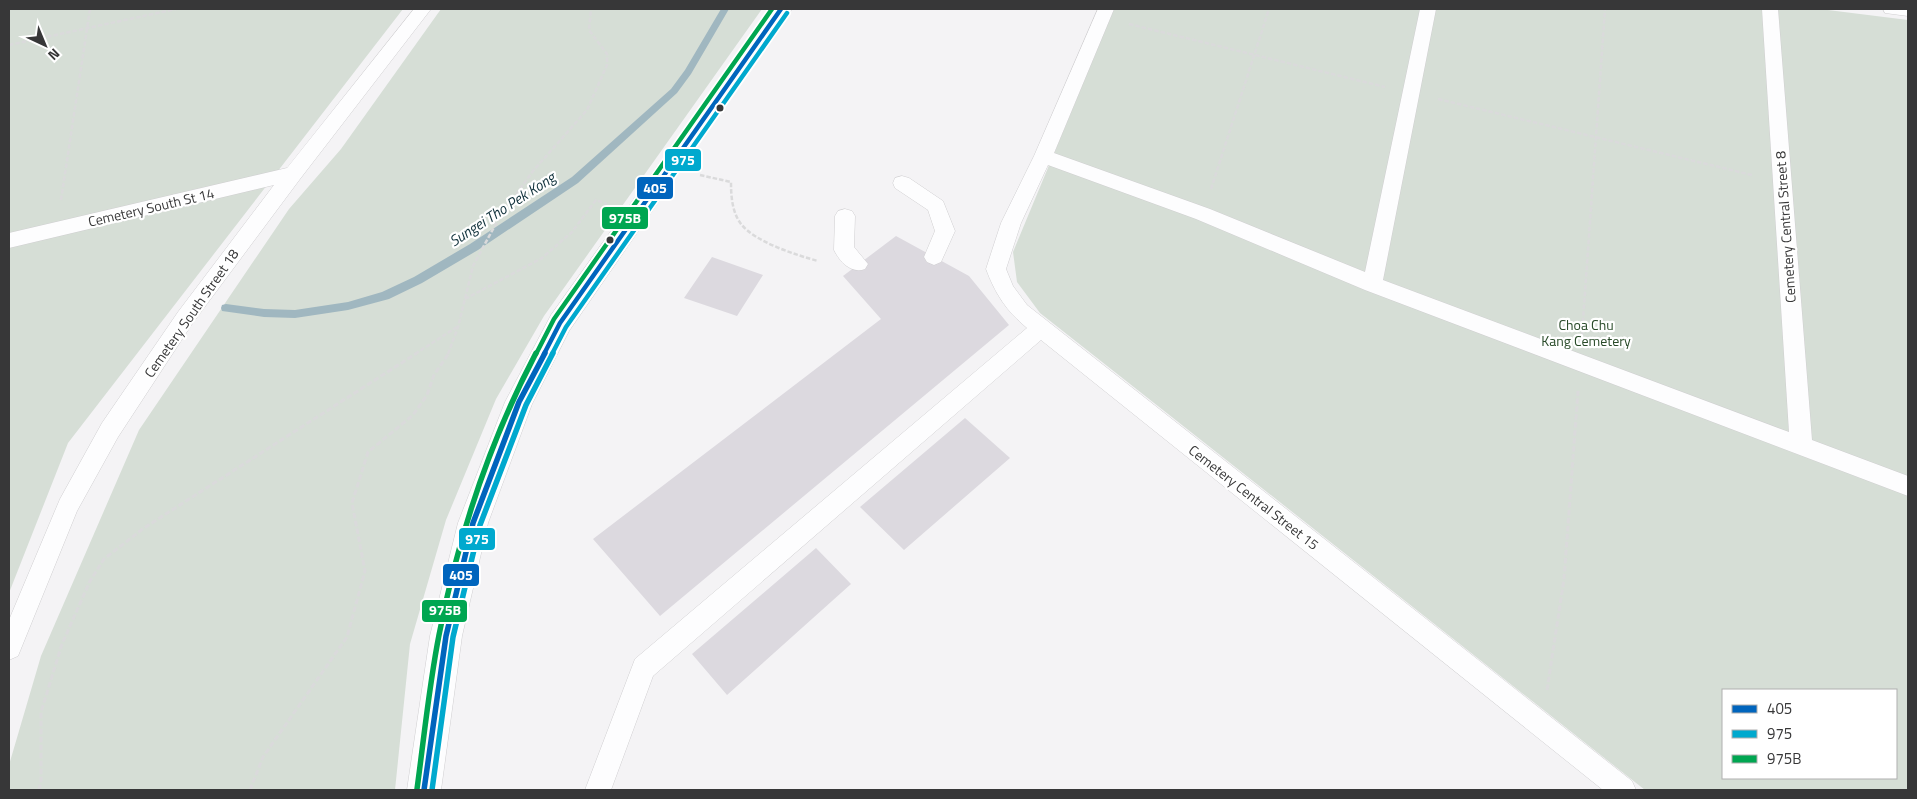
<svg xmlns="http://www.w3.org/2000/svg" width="1917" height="799" font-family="'Titillium Web',sans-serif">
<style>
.green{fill:#d6ded6;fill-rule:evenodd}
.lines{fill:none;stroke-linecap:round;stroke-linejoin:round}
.stream{fill:#a0b7c0;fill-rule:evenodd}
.building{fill:#dcd9df}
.lane-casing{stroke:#d0cfd1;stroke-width:1}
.secondary-casing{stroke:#d0cfd1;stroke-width:1}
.path-far1{stroke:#dadadb;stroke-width:2.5;stroke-dasharray:4.5 2;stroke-linecap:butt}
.path{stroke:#dadadb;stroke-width:3;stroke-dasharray:5.5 2.5;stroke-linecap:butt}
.lane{fill:#fdfdfe;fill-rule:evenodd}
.secondary{fill:#fdfdfe;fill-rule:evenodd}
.bus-1-far1-casing{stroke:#fff;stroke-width:8}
.bus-1-casing{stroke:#fff;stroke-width:9}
.bus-2-far1-casing{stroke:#fff;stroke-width:8}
.bus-2-casing{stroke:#fff;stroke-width:9}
.bus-3-far1-casing{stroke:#fff;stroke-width:8}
.bus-3-casing{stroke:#fff;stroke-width:9}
.bus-1-far1{stroke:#0065bd;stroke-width:4.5}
.bus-1{stroke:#0065bd;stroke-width:5.5}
.bus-2-far1{stroke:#00a9ce;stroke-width:4.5}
.bus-2{stroke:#00a9ce;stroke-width:5.5}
.bus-3-far1{stroke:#00a651;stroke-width:4.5}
.bus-3{stroke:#00a651;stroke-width:5.5}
.bus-dot{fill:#373738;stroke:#fff;stroke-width:2}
.labels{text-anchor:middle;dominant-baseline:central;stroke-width:4.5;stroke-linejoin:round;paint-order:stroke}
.street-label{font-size:14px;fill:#373738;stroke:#fff}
.park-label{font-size:14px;fill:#284a28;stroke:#fff}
.water-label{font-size:15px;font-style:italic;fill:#0f303a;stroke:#fff}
.line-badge{stroke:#fff;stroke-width:2}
.badge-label{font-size:14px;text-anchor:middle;font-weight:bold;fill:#fff}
</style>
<rect width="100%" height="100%" fill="#f4f3f5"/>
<path class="green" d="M9,9H403L68,443L9,593Z
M441,9H762L544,316L496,399L446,520L410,644L395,790H9V765L41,656L139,430L289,209L341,149Z
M1114,9H1820L1908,20V790H1645L1040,313L1017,282L1013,252ZM1723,690H1896V778H1723Z"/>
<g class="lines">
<path class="stream" d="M721,9H729L691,74L677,93L578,183L478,250L422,283L389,299L348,310L295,318L264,317L222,311L221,308L222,305L226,304L264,309L295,310L348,302L382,292L414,277L470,244L572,177L671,89L685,70Z"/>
</g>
<path class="building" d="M896,236L969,276L1009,325L660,616L593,539L881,319L843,276Z
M712,257L763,275L737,316L684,298Z
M965,418L1010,458L904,550L860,507Z
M816,548L851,584L727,695L692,654Z"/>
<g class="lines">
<g class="lane-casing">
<path id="lane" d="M414,9H431L300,179L192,324L118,437L77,511L18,656L9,660V620L60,499L102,423L178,312L274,185L9,248V233L287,168Z
M1098,9H1114L1054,153L1210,209L1365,272L1420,9H1436L1383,280L1789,432L1762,9H1778L1812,440L1908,476V496L1365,290L1196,219L1048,165L1021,223L1006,269L1013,286L1027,305L1632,781L1636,790H1603L1041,340L653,676L611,790H585L635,659L1027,328C1006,311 995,293 986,269L1001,223L1034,156Z
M1883,9H1908V16L1885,13Z
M902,176L909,178L943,201L955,231L941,262L934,265L927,262L924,257L935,231L928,210L895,188L893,183L895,178Z
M845,209L852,211L855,216L854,247L868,264L865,269C851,274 840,262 834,250L835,216L838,211Z"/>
</g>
<g class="secondary-casing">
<path id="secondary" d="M770,9H792L569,331L532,404L488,523L462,636L441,790H407L430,636L458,523L505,402L551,315Z"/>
</g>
<path class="path-far1" d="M1129,24L1385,87
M9,45L176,9
M1438,99L1752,175
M700,175L731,182C731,196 732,212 741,224C755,242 796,255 818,261
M1211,189L1269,9
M61,200L90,9
M465,299L542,258L572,232L596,200L607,204
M1582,335L1605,9
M415,354L457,327
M448,354L458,327L473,266L499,218L533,171L587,110L607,65V54L589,30L591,9"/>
<path class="path" d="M1547,690L1564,579L1578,391
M39,790L41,781V712L62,644L90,581L104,559L144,528L417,353
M250,790L263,757L347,637L365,571L352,503L368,452L413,415L427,395L434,375L449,353"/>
<use href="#lane" class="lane"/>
<use href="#secondary" class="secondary"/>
<g class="bus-1-far1-casing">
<path id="bus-1-far1" d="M544,354L560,323L781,9"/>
</g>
<g class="bus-1-casing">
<path id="bus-1" d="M424,790L446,636L473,523L519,402L545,353"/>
</g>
<g class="bus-2-far1-casing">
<path id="bus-2-far1" d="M552,354L566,327L787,13"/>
</g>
<g class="bus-2-casing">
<path id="bus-2" d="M432,790L453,637L480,525L526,405L553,353"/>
</g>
<g class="bus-3-far1-casing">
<path id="bus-3-far1" d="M536,354L554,319L772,9"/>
</g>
<g class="bus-3-casing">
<path id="bus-3" d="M417,789C424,738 429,686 439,635C458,537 490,441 536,353"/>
</g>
<use href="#bus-1-far1" class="bus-1-far1"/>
<use href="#bus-1" class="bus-1"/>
<use href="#bus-2-far1" class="bus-2-far1"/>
<use href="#bus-2" class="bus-2"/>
<use href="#bus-3-far1" class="bus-3-far1"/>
<use href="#bus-3" class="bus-3"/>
</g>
<g class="bus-dot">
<circle cx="720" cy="108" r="4.5"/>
<circle cx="610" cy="240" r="4.5"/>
</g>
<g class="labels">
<g class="street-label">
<text transform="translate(151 207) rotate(-13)">Cemetery South St 14</text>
<text transform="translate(1785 227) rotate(-94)">Cemetery Central Street 8</text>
<text transform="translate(191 313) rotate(-55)">Cemetery South Street 18</text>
<text transform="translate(1254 497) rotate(38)">Cemetery Central Street 15</text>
</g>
<g class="park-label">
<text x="1586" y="324">Choa Chu<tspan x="1586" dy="16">Kang Cemetery</tspan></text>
</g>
<g class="water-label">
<text transform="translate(502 209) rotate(-33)">Sungei Tho Pek Kong</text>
</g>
</g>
<g class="line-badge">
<rect x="664" y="148" width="38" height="24" rx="5" fill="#00a9ce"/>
<rect x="636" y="176" width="38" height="24" rx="5" fill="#0065bd"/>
<rect x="601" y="206" width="48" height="24" rx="5" fill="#00a651"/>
<rect x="458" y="527" width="38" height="24" rx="5" fill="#00a9ce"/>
<rect x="442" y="563" width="38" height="24" rx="5" fill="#0065bd"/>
<rect x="421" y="599" width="47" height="24" rx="5" fill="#00a651"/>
</g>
<g class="badge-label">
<text x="683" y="165">975</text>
<text x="655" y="193">405</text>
<text x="625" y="223">975B</text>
<text x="477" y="544">975</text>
<text x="461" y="580">405</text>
<text x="445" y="615">975B</text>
</g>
<rect width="1917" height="799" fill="none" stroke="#373738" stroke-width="20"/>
<rect x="1722" y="689" width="175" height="90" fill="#ffffff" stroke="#afafaf"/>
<rect x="1732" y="705" width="25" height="8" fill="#0065bd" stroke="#afafaf"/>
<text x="1767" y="714" font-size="15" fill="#373738">405</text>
<rect x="1732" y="730" width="25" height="8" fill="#00a9ce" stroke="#afafaf"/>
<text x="1767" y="739" font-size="15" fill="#373738">975</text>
<rect x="1732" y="755" width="25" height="8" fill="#00a651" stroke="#afafaf"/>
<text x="1767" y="764" font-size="15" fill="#373738">975B</text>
<g transform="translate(45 45) rotate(136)" stroke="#ffffff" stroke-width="4" paint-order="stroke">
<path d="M0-4L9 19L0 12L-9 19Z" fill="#373738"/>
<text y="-8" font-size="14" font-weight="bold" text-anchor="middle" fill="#373738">N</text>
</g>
</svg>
